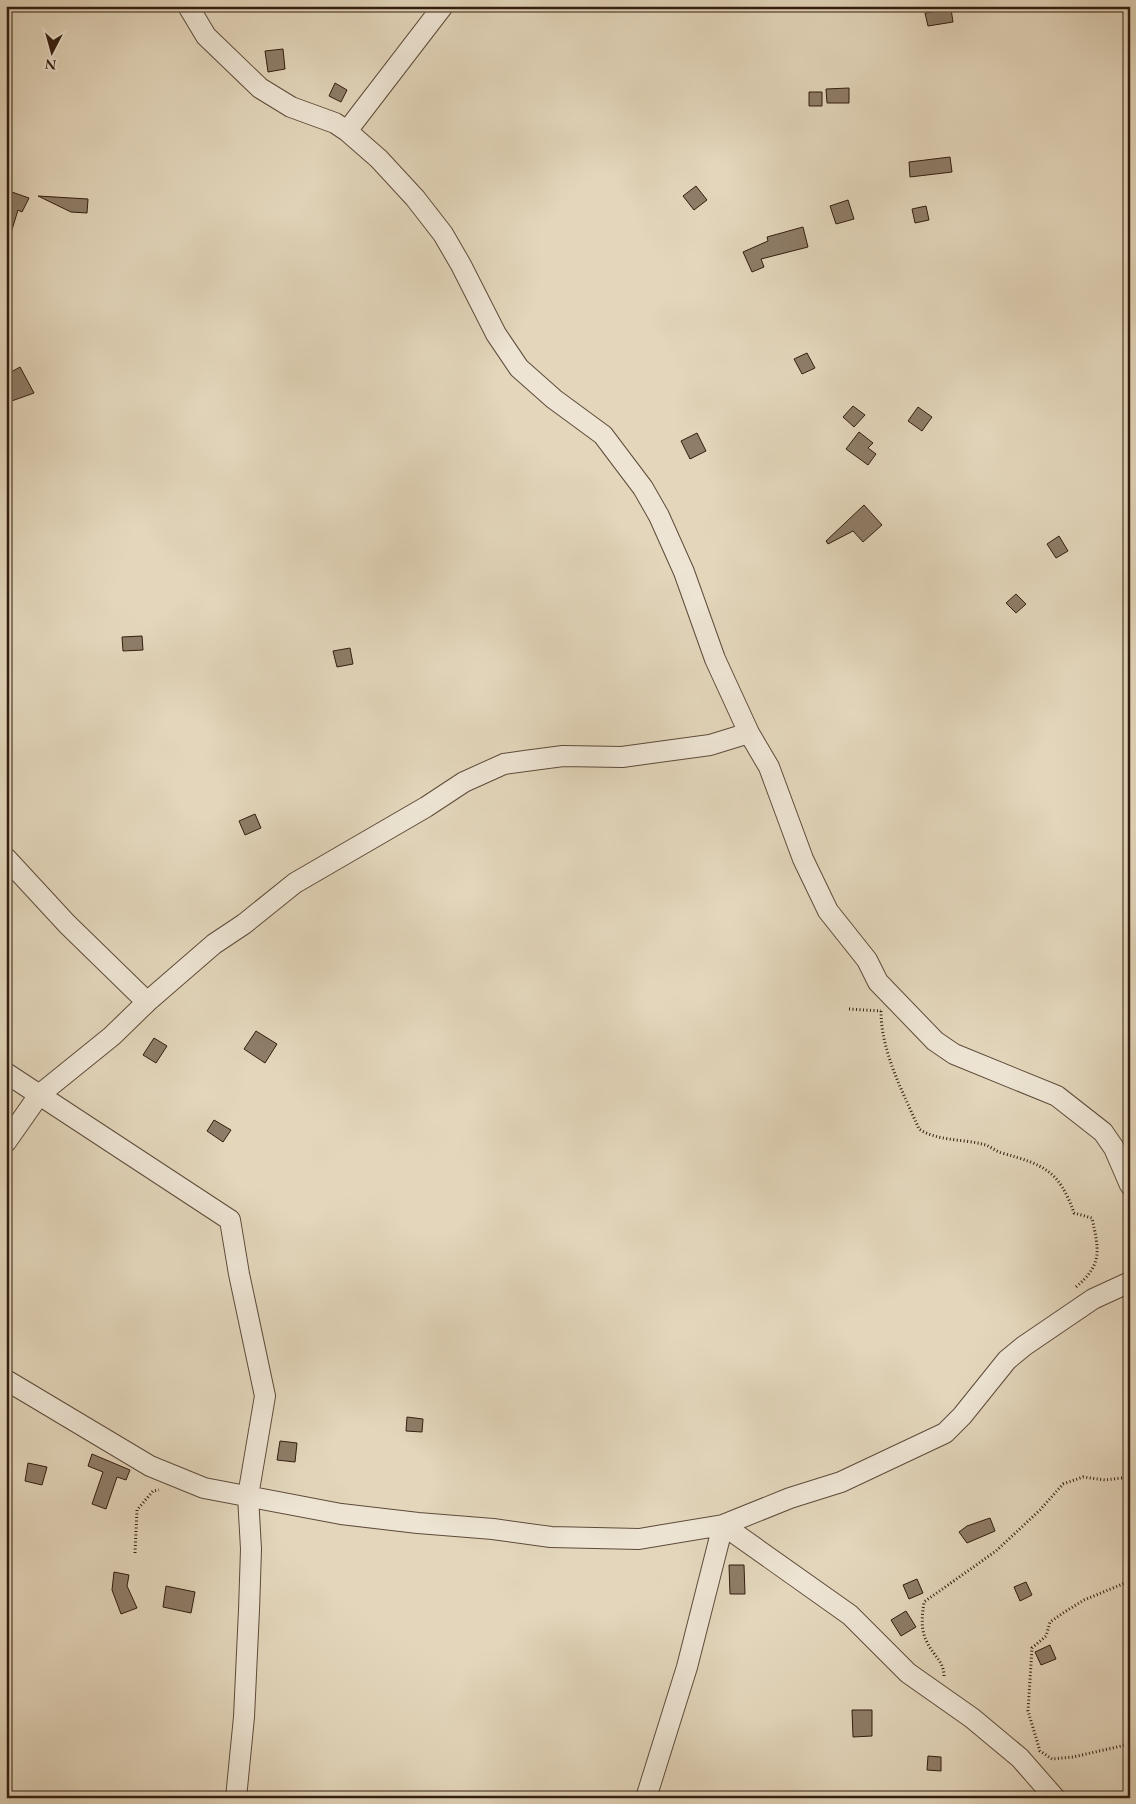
<svg xmlns="http://www.w3.org/2000/svg" width="1136" height="1804" font-family="'EB Garamond',serif">
<style>
.building{fill:#8e7d68;stroke:#321d0f}
.lines{fill:none;stroke-linecap:round;stroke-linejoin:round}
.minor-casing{stroke:#5e4b3a;stroke-width:22}
.path{stroke:#321d0f;stroke-width:3;stroke-dasharray:1 2.5;stroke-linecap:butt}
.minor{stroke:#ede4d3;stroke-width:20}
</style>
<rect width="100%" height="100%" fill="#e3d6bb"/>
<filter id="stains"><feTurbulence type="fractalNoise" baseFrequency=".004" numOctaves="4"/><feColorMatrix values="0 0 0 0 .2 0 0 0 0 .09 0 0 0 0 .02 0 0 0 .5 -.17"/></filter>
<radialGradient id="worn" r=".72"><stop offset=".6" stop-color="#630" stop-opacity="0"/><stop offset="1" stop-color="#630" stop-opacity=".3"/></radialGradient>
<path class="building" d="M951,9L953,22L928,26L925,13Z
M283,49L285,69L268,72L265,51Z
M335,83L347,90L341,102L329,96Z
M849,88V103H827L826,89Z
M809,92H822V106H809Z
M950,157L952,172L910,177L909,162Z
M696,186L707,200L694,210L683,196Z
M6,190L29,198L22,212L18,210L10,236H6Z
M38,196L88,199L87,213L71,212Z
M848,200L854,219L836,224L830,206Z
M926,206L929,220L915,223L912,209Z
M803,227L808,247L761,259L764,267L752,272L743,252L768,241L767,237Z
M807,353L815,368L802,374L794,359Z
M20,367L34,393L6,403V375Z
M853,406L865,415L854,427L843,417Z
M918,407L932,417L922,431L908,421Z
M859,432L873,443L868,448L876,454L868,465L846,449Z
M697,433L706,451L690,459L681,441Z
M864,505L882,525L863,542L853,531L828,544L826,541Z
M1059,536L1068,551L1056,558L1047,544Z
M1016,594L1026,604L1016,613L1006,603Z
M142,636L143,650L123,651L122,637Z
M350,648L353,664L337,667L333,651Z
M255,814L261,828L245,835L239,821Z
M256,1031L277,1044L265,1063L244,1049Z
M154,1038L167,1046L156,1063L143,1055Z
M214,1120L231,1130L223,1142L207,1131Z
M407,1417L423,1419L422,1432L406,1431Z
M280,1441L297,1443L295,1462L277,1460Z
M92,1454L130,1470L126,1480L117,1477L106,1509L92,1504L103,1472L88,1466Z
M28,1463L47,1467L42,1485L25,1481Z
M990,1518L995,1531L967,1543L959,1532L967,1526Z
M729,1565H744L745,1594H730Z
M114,1572L129,1575L127,1586L137,1608L121,1614L112,1590Z
M917,1579L923,1593L909,1599L903,1585Z
M1026,1582L1032,1595L1020,1601L1014,1587Z
M166,1586L195,1592L191,1613L163,1607Z
M906,1611L916,1627L901,1636L891,1620Z
M1050,1645L1056,1659L1041,1665L1035,1652Z
M852,1710H872V1736L853,1737Z
M928,1756L941,1757V1771L927,1770Z"/>
<g class="lines">
<g class="minor-casing">
<path id="minor" d="M188,6L206,36L260,88L291,107L335,123L347,131L379,159L415,198L443,234L461,265L496,334L519,368L554,399L603,435L643,488L659,516L684,572L715,659L749,733L769,767L803,859L828,911L867,960L878,982L935,1041L954,1054L1057,1096L1103,1132L1114,1148L1130,1185
M347,131L443,6
M6,858L67,924L147,1002
M6,1073L230,1220L239,1274L265,1396L248,1496L251,1549L249,1610L244,1717L236,1798
M6,1142L39,1095L112,1036L147,1002L214,944L244,924L295,883L426,807L464,782L504,764L525,761L563,756L622,757L710,745L749,733
M6,1380L150,1466L204,1488L341,1514L418,1523L493,1529L551,1537L639,1539L723,1525L790,1498L841,1482L945,1433L962,1416L1007,1360L1024,1346L1093,1299L1130,1282
M646,1798L687,1667L723,1525L850,1615L908,1673L972,1718L1020,1758L1055,1798"/>
</g>
<path class="path" d="M849,1009L881,1011
M881,1011C881,1052 903,1092 919,1129C937,1141 962,1139 982,1144C989,1145 995,1151 1002,1153C1044,1165 1059,1170 1074,1213L1092,1218C1099,1250 1103,1264 1076,1287
M135,1553L137,1510L153,1491L159,1490
M1130,1581L1084,1600L1063,1613L1050,1622L1046,1636L1032,1648L1028,1711L1040,1751L1052,1759L1073,1757L1130,1744
M944,1676C944,1662 934,1656 928,1644C920,1630 922,1617 924,1602L996,1551L1040,1510L1063,1484L1083,1477L1105,1480L1130,1477"/>
<use href="#minor" class="minor"/>
</g>
<rect width="1136" height="1804" fill="none" stroke="#e3d6bb" stroke-width="25"/>
<rect x="8" y="8" width="1121" height="1789" fill="none" stroke="#321d0f" stroke-width="2.5"/>
<rect x="12" y="12" width="1111" height="1779" fill="none" stroke="#321d0f"/>
<g transform="translate(52 52) rotate(186)" stroke="#ede4d3" stroke-width="4" paint-order="stroke">
<path d="M0-4L9 19L0 12L-9 19Z" fill="#321d0f"/>
<text y="-8" font-size="14" font-weight="bold" text-anchor="middle" fill="#321d0f">N</text>
</g>
<rect width="100%" height="100%" filter="url(#stains)"/>
<rect width="100%" height="100%" fill="url(#worn)"/>
</svg>
